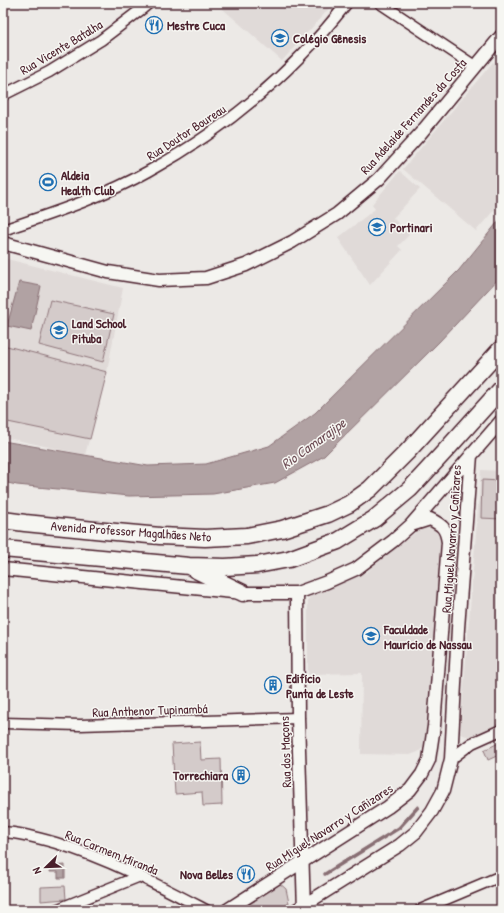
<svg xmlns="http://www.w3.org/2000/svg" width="504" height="913" font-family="'Patrick Hand',sans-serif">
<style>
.built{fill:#e0dad8}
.green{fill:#d4cbca;stroke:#8f757a}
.water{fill:#b1a2a3;stroke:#886e73}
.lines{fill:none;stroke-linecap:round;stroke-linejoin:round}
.stream{stroke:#886e73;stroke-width:3.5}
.minor-casing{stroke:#4a1f2b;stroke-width:13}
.tertiary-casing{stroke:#4a1f2b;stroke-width:15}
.primary-casing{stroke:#4a1f2b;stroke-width:19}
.minor{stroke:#f6f6f2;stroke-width:10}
.tertiary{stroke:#f6f6f2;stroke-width:12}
.primary{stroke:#f6f6f2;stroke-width:16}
.labels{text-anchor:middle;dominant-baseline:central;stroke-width:3;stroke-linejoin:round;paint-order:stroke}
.poi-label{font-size:13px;font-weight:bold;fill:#4a1f2b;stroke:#f6f6f2;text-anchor:start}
.street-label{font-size:13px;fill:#4a1f2b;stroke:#f6f6f2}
.water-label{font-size:14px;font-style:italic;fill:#6e4d55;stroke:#f6f6f2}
</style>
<rect width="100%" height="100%" fill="#ece9e6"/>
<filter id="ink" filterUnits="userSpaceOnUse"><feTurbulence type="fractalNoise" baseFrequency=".025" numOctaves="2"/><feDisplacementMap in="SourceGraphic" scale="8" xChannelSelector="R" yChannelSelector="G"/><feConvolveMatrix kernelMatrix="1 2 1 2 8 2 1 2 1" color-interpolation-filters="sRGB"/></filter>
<g filter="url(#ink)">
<path class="built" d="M216,3H334L282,61Z
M493,62L501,69V202L476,231L403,169Z
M400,171L420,189L393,218L409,235L398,246L402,250L370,285L338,238L375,209L372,204Z
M3,258L123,288L107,372L85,455L3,437Z
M481,470L501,471V723L470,737L460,734Z
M434,528L442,542L424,747L418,752L410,755L361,754L362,673L308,674V600L315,590L346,581L367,572L372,567L420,529Z"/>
<path class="green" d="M50,300L114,314L103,362L39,345Z
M3,345L107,372L90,439L3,421Z
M482,480L501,481V519L481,518Z
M200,742L201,760L221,759L222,805L203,806L202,792L175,794L172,744Z
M501,742V754L488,760L484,750Z
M277,881L286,889L289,903L278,910H234Z
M65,886L66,899L41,901V887Z"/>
<path class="water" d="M501,218V276L439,342L324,456L275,483L213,494L129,496L17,485L3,482V441L148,466L206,464L269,446L315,413L459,270Z
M19,282L41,286L31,331L7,326Z
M65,865V878H58V872H50V866Z"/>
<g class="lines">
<path class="stream" d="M325,874L399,828L418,807"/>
<g class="minor-casing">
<path id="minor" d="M380,3L476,67
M3,95L49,72L101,40L143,8L149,3
M3,230C53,213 103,197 149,171C226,129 293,72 347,3
M3,723L80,725L298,718
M451,759L472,743L501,730
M3,832C21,833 39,838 56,843C109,859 158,885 206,910
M56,910L140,876
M420,910L501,876"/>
</g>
<g class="tertiary-casing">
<path id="tertiary" d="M3,243L108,272L159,280L206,278L246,265L292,242L337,214L379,179L420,134L501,36
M3,569L243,593H297L327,582L356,569L393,541L411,525L501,421
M297,593L298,718L304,910
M227,910L388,807L410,790L422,774L429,760L434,726L448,542C446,528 442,525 430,519L411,525
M296,910L400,845L416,832L432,811L443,791L451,759L458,628L471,455"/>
</g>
<g class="primary-casing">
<path id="primary" d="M3,520L25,523L105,531L160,536L205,538L247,536L282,529L328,514L349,504L370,489L407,452L501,349
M3,549L189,566L225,567L257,565L289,559L338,541L374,519L410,489L447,449L501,389
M194,569L243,593"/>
</g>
<use href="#minor" class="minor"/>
<use href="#tertiary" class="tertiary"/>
<use href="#primary" class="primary"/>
</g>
</g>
<defs>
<g id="restaurant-ring" transform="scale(0.9)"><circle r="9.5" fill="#f6f6f2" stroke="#1f6fb2" stroke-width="1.5"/><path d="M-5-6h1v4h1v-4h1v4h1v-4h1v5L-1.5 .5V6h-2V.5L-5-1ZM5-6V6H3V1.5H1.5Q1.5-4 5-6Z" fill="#1f6fb2"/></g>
<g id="school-ring" transform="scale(0.9)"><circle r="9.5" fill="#f6f6f2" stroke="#1f6fb2" stroke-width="1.5"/><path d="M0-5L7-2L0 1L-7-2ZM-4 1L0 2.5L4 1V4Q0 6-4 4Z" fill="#1f6fb2"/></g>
<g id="stadium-ring" transform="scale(0.9)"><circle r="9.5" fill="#f6f6f2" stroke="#1f6fb2" stroke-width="1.5"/><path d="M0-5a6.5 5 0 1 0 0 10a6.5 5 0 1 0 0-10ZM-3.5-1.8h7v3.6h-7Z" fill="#1f6fb2"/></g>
<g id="university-ring" transform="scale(0.9)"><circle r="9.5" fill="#f6f6f2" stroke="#1f6fb2" stroke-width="1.5"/><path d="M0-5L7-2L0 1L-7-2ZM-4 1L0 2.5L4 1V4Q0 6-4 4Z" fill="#1f6fb2"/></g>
<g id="building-ring" transform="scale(0.9)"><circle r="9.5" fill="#f6f6f2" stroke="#1f6fb2" stroke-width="1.5"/><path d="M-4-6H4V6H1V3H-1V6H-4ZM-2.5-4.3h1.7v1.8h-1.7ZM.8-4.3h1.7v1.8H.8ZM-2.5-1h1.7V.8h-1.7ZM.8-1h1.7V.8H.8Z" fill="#1f6fb2"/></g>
</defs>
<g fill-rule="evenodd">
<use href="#restaurant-ring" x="154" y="25"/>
<use href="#school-ring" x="280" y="38"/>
<use href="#stadium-ring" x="48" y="182"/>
<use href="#school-ring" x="377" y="227"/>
<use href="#school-ring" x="59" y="330"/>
<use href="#university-ring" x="371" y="636"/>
<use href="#building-ring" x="273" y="685"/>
<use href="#building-ring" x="241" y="775"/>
<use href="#restaurant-ring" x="246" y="874"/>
</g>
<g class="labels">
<g class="poi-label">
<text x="167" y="25">Mestre Cuca</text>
<text x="293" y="38">Colégio Gênesis</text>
<text x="61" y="175">Aldeia<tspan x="61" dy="15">Health Club</tspan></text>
<text x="390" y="227">Portinari</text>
<text x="72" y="323">Land School<tspan x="72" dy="15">Pituba</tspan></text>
<text x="384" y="629">Faculdade<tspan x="384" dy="15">Maurício de Nassau</tspan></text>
<text x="286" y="678">Edifício<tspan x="286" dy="15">Punta de Leste</tspan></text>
<text x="228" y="775" text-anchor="end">Torrechiara</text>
<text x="233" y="874" text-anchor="end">Nova Belles</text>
</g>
<g class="street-label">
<text transform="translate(61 47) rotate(-31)">Rua Vicente Batalha</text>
<text transform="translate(413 116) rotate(-48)">Rua Adelaide Fernandes da Costa</text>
<text transform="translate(186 132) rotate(-33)">Rua Doutor Boureau</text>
<text transform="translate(131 531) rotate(4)">Avenida Professor Magalhães Neto</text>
<text transform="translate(451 539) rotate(-86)">Rua Miguel Navarro y Cañizares</text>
<text transform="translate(150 710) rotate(-2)">Rua Anthenor Tupinambá</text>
<text transform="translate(285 752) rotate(-92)">Rua dos Maçons</text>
<text transform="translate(329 827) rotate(-33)">Rua Miguel Navarro y Cañizares</text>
<text transform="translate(112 852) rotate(22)">Rua Carmem Miranda</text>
</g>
<g class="water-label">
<text transform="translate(313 443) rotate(-36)">Rio Camarajipe</text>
</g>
</g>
<rect width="504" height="913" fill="none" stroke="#f6f6f2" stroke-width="16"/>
<rect x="8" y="8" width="488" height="897" fill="none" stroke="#4a1f2b" stroke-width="1.5" filter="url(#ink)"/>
<g transform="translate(46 867) rotate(247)" stroke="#f6f6f2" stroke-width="3" paint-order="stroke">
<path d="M0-3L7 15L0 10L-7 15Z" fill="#4a1f2b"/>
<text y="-6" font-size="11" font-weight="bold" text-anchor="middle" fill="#4a1f2b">N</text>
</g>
</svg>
